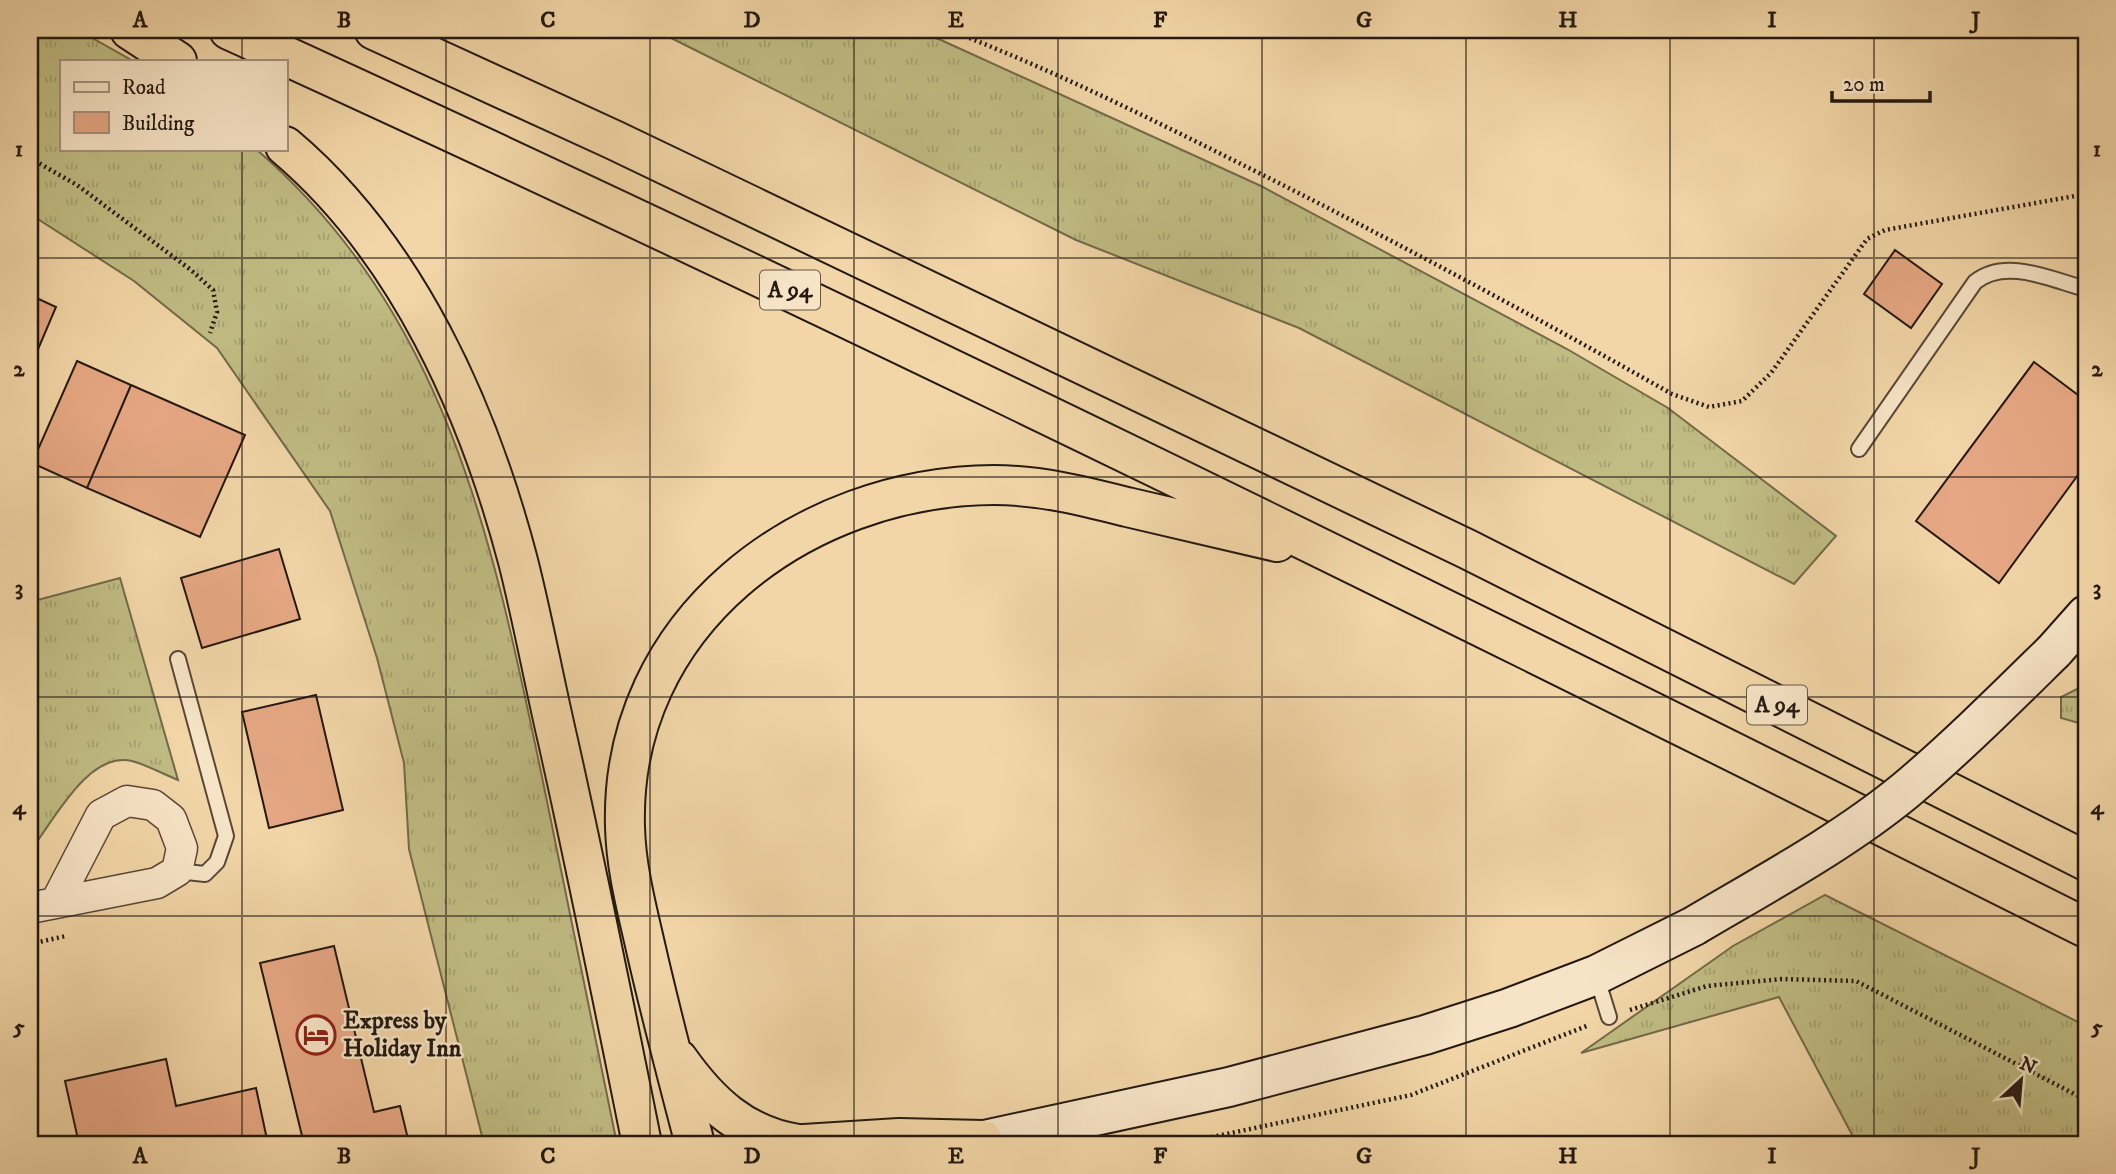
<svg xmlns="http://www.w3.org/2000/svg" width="2116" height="1174" font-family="'IM FELL DW Pica',serif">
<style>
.grass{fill:url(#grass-tufts);stroke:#726a4a;stroke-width:2}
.building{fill:#e6a884;stroke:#241912;stroke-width:2}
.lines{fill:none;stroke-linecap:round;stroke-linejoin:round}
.service-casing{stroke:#584837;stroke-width:18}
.minor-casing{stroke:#584837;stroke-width:33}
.secondary-casing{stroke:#241912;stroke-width:42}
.motorway-casing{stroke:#241912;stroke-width:42}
.path{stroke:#241912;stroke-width:4.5;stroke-dasharray:2 3.5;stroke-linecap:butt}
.service{stroke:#f7e4c6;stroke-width:14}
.minor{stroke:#f7e4c6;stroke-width:30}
.secondary{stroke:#f7e4c6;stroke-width:38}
.motorway{stroke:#f2d6a7;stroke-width:38}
.secondary-bridge-casing{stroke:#241912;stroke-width:42;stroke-linecap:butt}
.secondary-bridge{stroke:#f7e4c6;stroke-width:38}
.grid{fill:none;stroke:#241912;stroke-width:2;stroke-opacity:0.55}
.labels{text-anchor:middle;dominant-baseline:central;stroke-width:5;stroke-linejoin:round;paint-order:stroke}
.shield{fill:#f7e4c6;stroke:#635648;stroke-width:2}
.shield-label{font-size:23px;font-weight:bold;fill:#241912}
.poi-label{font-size:24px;font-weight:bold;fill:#241912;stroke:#f7e4c6;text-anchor:start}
.neatline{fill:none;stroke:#241912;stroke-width:2.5}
.grid-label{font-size:23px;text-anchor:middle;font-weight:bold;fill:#241912}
</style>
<defs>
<pattern id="grass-tufts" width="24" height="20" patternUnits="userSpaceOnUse" patternTransform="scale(1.75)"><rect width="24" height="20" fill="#c0bc83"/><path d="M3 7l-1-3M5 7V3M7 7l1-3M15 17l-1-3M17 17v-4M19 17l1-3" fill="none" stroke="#a5a170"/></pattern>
</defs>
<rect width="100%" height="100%" fill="#f2d6a7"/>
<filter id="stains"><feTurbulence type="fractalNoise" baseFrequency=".00286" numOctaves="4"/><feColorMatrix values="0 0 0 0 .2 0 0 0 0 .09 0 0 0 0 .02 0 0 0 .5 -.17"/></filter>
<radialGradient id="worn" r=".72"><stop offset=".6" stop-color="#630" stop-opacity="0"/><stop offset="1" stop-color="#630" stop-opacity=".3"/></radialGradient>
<path class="grass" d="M30,30H78L133,61H61V149H256C447,314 493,542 542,777C568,900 593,1022 617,1144H484L409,849L404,763L377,658L330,511L217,348L134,281L30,214Z
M655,30H911L941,40L1261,186L1567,349L1668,408L1836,536L1794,584L1299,328L1076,240Z
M120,578L178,780C163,774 147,765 132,761C88,750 52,824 30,851V602Z
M2083,686L2086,688V725L2061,718V697Z
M1825,895L2086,1026V1144H1857L1779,997L1581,1053L1733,946Z"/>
<path class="building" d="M1895,250L1942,284L1911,328L1864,294Z
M30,295L56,307L30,368Z
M77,361L131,385L87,488L32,463Z
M2034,362L2086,401V464L1999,583L1916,521Z
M131,385L245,435L200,537L87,488Z
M279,549L300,619L202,648L181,578Z
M316,695L343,810L269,828L242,712Z
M334,946L374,1112L400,1106L408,1139L400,1144H304L260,963Z
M166,1059L176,1106L256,1088L268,1144H79L65,1081Z"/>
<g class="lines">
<g class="service-casing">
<path id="service" d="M1859,449L1975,282C2006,257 2052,280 2086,289
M177,871L205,874L217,862L226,836L178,659
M1596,975L1609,1017"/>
</g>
<g class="minor-casing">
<path id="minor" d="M30,908L157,883L177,871L182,848L171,819L153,805L127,801L101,815L56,902"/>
</g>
<g class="secondary-casing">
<path id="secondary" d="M2054,651L2086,615
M966,1144L1229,1087L1425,1035L1509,1008L1596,975L1694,926"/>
</g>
<g class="motorway-casing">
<path id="motorway" d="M130,30L177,61
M229,30C855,315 1471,620 2086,928
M374,30L614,140L1467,549L2086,861
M285,146C407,249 478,409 518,561C533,620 544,681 558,741C588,875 615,1010 642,1144
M678,1059C709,1103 744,1136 798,1144
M695,1144C678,1079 661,1015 646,949C637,909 626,869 625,827C619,623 802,486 994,485C1040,485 1083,496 1127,507C1177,519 1227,530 1277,542
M804,1144L899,1138L983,1140"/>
</g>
<path class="path" d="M949,30C1056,71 1159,123 1261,174C1400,244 1536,317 1672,394L1709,407L1742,401L1771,373L1867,239L1885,230L2086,194
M30,158L77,185L191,270L213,290L217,312L210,333
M30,944L66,936
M1630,1010L1707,986L1782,979L1856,981L2086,1100
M1179,1144L1411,1095L1589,1025"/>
<use href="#service" class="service"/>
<use href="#minor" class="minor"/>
<use href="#secondary" class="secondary"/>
<use href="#motorway" class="motorway"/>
<g class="secondary-bridge-casing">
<path id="secondary-bridge" d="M1694,926C1765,884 1843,842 1906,790C1958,746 2006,698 2054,651"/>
</g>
<use href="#secondary-bridge" class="secondary-bridge"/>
</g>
<path class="grid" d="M242,30V61M446,30V1144M650,30V1144M854,30V1144M1058,30V1144M1262,30V1144M1466,30V1144M1670,30V1144M1874,30V1144M242,149V1144M30,258H2086M30,477H2086M30,697H2086M30,916H2086"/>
<defs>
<g id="hotel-ring" transform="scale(2.0125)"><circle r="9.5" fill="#f7e4c6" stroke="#8f2418" stroke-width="1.5"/><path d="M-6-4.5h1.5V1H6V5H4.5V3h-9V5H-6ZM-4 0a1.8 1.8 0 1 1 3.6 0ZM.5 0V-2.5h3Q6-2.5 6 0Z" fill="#8f2418"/></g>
</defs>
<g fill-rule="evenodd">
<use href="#hotel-ring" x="316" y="1035"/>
</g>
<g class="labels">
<g class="shield">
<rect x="760" y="270.5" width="60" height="39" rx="5"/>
<rect x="1747" y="685.5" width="60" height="39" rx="5"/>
</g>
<g class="shield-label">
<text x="790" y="290">A 94</text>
<text x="1777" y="705">A 94</text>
</g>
<g class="poi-label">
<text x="343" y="1021">Express by<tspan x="343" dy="28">Holiday Inn</tspan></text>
</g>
</g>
<rect width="2116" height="1174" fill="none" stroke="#f2d6a7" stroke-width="77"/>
<rect x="60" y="60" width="228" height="91" fill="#f7e4c6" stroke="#a3937e" stroke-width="2"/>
<rect x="74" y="82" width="35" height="10" fill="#f7e4c6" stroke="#a3937e" stroke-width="2"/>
<text x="122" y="94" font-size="21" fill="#241912">Road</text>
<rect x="74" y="112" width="35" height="21" fill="#e6a884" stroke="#a3937e" stroke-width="2"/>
<text x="122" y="130" font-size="21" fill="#241912">Building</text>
<g transform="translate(2021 1080) rotate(26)" stroke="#f7e4c6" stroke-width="5" paint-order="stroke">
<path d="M0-5L12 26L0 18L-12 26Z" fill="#241912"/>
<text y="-10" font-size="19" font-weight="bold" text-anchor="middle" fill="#241912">N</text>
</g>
<path d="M1832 91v10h98v-10" fill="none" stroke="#241912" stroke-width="3.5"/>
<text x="1843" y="91" font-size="21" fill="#241912" stroke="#f7e4c6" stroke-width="5" paint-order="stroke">20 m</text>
<rect x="38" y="38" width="2040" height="1098" class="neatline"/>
<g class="grid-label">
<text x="140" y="27">A</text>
<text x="344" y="27">B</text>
<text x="548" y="27">C</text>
<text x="752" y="27">D</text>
<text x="956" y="27">E</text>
<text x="1160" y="27">F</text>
<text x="1364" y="27">G</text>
<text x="1568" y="27">H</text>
<text x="1772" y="27">I</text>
<text x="1976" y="27">J</text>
<text x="19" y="156">1</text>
<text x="2097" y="156">1</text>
<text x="19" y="376">2</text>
<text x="2097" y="376">2</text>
<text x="19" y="595">3</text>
<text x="2097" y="595">3</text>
<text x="19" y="814">4</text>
<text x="2097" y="814">4</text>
<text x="19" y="1034">5</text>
<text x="2097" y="1034">5</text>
<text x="140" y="1163">A</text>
<text x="344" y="1163">B</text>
<text x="548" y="1163">C</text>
<text x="752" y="1163">D</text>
<text x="956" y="1163">E</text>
<text x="1160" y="1163">F</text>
<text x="1364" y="1163">G</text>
<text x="1568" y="1163">H</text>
<text x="1772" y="1163">I</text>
<text x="1976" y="1163">J</text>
</g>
<rect width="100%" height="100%" filter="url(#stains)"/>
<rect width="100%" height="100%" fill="url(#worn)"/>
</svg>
